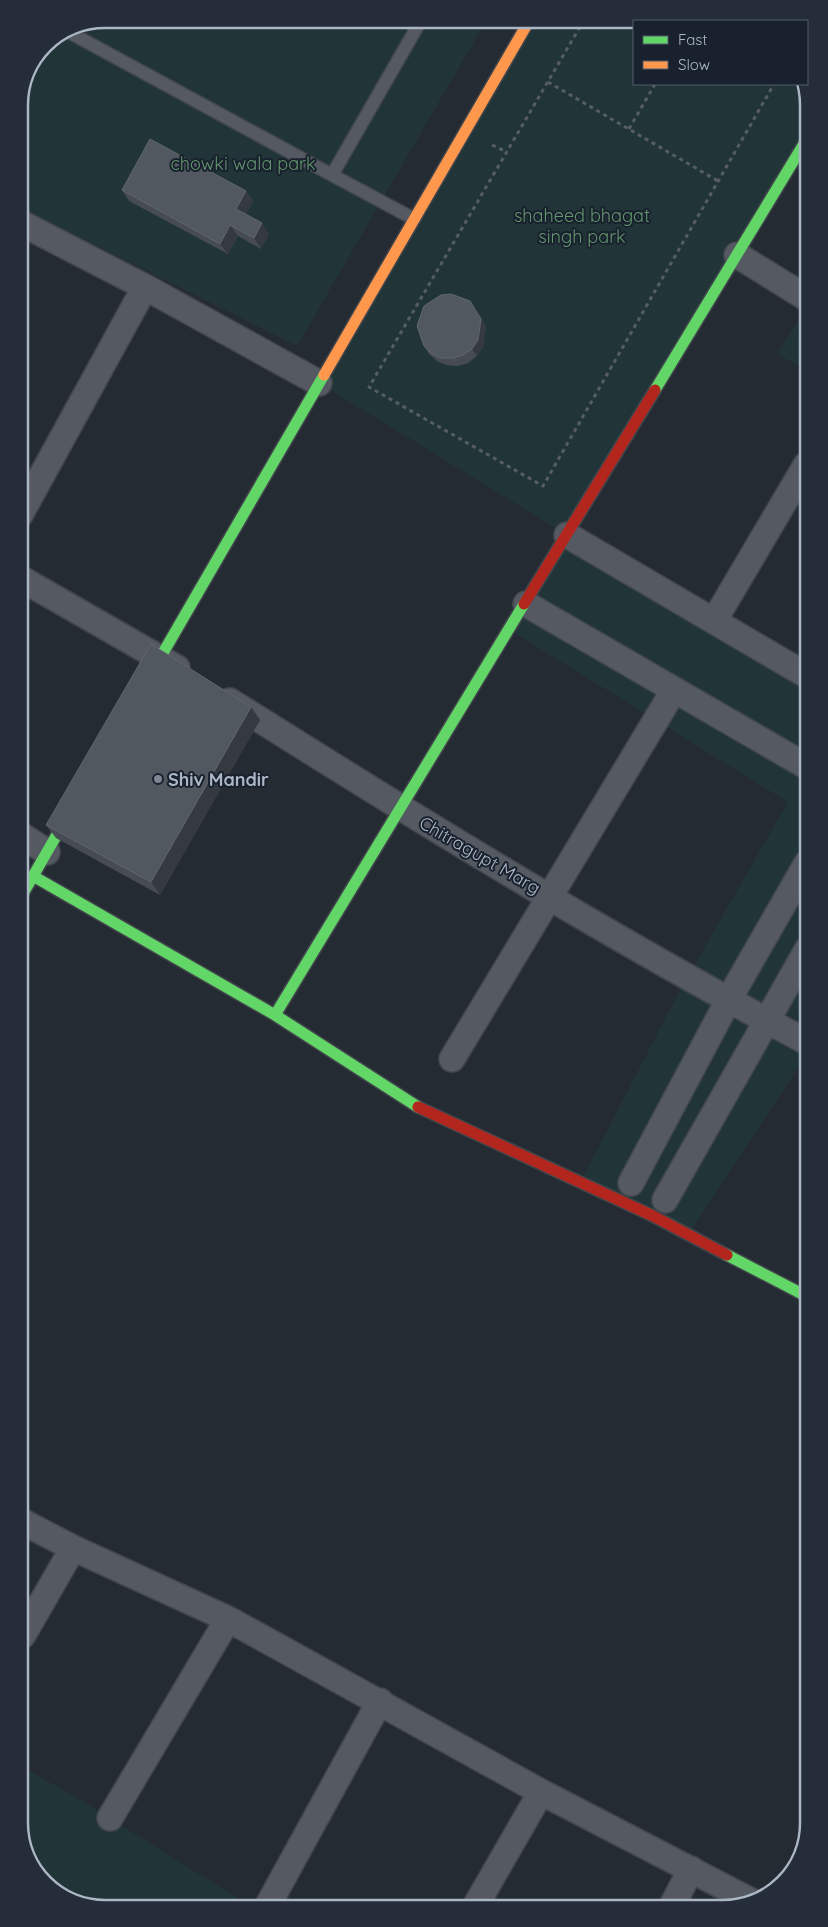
<svg xmlns="http://www.w3.org/2000/svg" width="828" height="1927" font-family="Quicksand,sans-serif">
<style>
.green{fill:#213538}
.lines{fill:none;stroke-linecap:round;stroke-linejoin:round}
.lane-casing{stroke:#41464c;stroke-width:15}
.street-casing{stroke:#41464c;stroke-width:28}
.fast-casing{stroke:#41464c;stroke-width:14}
.slow-casing{stroke:#41464c;stroke-width:14}
.jam-casing{stroke:#41464c;stroke-width:14}
.path{stroke:#565d64;stroke-width:3;stroke-dasharray:4 4;stroke-linecap:butt}
.lane{stroke:#545962;stroke-width:12}
.street{stroke:#545962;stroke-width:25}
.fast{stroke:#63d668;stroke-width:11}
.slow{stroke:#ff974d;stroke-width:11}
.jam{stroke:#b3261e;stroke-width:11}
.wall{fill:#474c54}
.shaded-wall{fill:#353a41}
.building{fill:#525860;stroke:#606670}
.poi-dot{fill:#7d8692;stroke:#18212d;stroke-width:2}
.labels{text-anchor:middle;dominant-baseline:central;stroke-width:4;stroke-linejoin:round;paint-order:stroke}
.park-label{font-size:18px;fill:#63976d;stroke:#18212d}
.poi-label{font-size:18px;font-weight:bold;fill:#acb7c6;stroke:#18212d;text-anchor:start}
.street-label{font-size:18px;fill:#acb7c6;stroke:#18212d}
.rim{fill:none;stroke:#acb7c6;stroke-width:2.5}
</style>
<rect width="100%" height="100%" fill="#252b32"/>
<path class="green" d="M729,19L735,21H634V84H805V141L568,535L806,686L807,1054L688,1235L580,1183L679,992L788,802L510,630L567,535L319,383L530,21Z
M486,21L297,346L19,207V99L44,44L72,25Z
M805,311V369L777,354Z
M23,1767L84,1802L252,1907L99,1908L52,1890L23,1850Z"/>
<g class="lines">
<g class="lane-casing">
<path id="lane" d="M65,30L332,175L420,22
M332,175L414,219"/>
</g>
<g class="street-casing">
<path id="street" d="M19,222L145,287L319,383
M737,255L805,297
M20,515L145,287
M567,535L806,675
M20,578L177,668
M526,604L806,766
M714,621L806,465
M230,701C419,820 610,938 807,1042
M21,835L47,852
M452,1059L674,690
M631,1183L729,999L807,863
M665,1200L807,950
M23,1522L73,1548L228,1619L541,1792L753,1902
M23,1635L73,1548
M110,1818L228,1619
M673,1904L691,1869
M476,1905L541,1792
M267,1907L380,1701"/>
</g>
<g class="fast-casing">
<path id="fast" d="M655,390L805,142
M145,684L324,375
M33,876L275,1015L418,1107
M21,897L74,805
M275,1015L524,604
M727,1255L808,1297"/>
</g>
<g class="slow-casing">
<path id="slow" d="M324,375L529,21"/>
</g>
<g class="jam-casing">
<path id="jam" d="M524,604L655,390
M418,1107L651,1215L727,1255"/>
</g>
<path class="path" d="M584,20L369,387L543,486L774,84
M670,21L671,20
M719,21L720,19
M548,82L718,181
M629,129L655,84
M492,145L507,152"/>
<use href="#lane" class="lane"/>
<use href="#street" class="street"/>
<use href="#fast" class="fast"/>
<use href="#slow" class="slow"/>
<use href="#jam" class="jam"/>
</g>
<path class="wall" d="M122,190L246,191L253,201L246,214L269,234L261,249L238,236L228,254L129,201Z
M470,301L486,326L483,347L477,356L468,363L458,366L446,365L437,361L429,354L424,346Z
M251,707L260,720L160,895L56,838L46,825Z"/>
<path class="shaded-wall" d="M246,191L253,201L243,219L236,209Z
M262,223L269,234L261,249L254,238Z
M230,225L238,236L228,254L220,244Z
M470,301L486,326L483,347L477,356L472,349Z
M251,707L260,720L160,895L151,882Z"/>
<path class="building" d="M150,139L246,191L236,209L262,223L254,238L230,225L220,244L122,190Z
M451,294L470,301L481,319L478,340L472,349L463,355L453,358H441L432,354L424,346L417,326L424,306L441,295Z
M151,644L251,707L151,882L46,825Z"/>
<circle class="poi-dot" cx="158" cy="779" r="5"/>
<g class="labels">
<g class="park-label">
<text x="243" y="163">chowki wala park</text>
<text x="582" y="215">shaheed bhagat<tspan x="582" dy="21">singh park</tspan></text>
</g>
<g class="poi-label">
<text x="168" y="779">Shiv Mandir</text>
</g>
<g class="street-label">
<text transform="translate(480 855) rotate(30)">Chitragupt Marg</text>
</g>
</g>
<path d="M0 0H828V1927H0ZM105 28H723A77 77 0 0 1 800 105V1823A77 77 0 0 1 723 1900H105A77 77 0 0 1 28 1823V105A77 77 0 0 1 105 28Z" fill="#242d39" fill-rule="evenodd"/>
<path class="rim" d="M105 28H723A77 77 0 0 1 800 105V1823A77 77 0 0 1 723 1900H105A77 77 0 0 1 28 1823V105A77 77 0 0 1 105 28Z"/>
<rect x="633" y="20" width="175" height="65" fill="#18212d" stroke="#535d6a"/>
<rect x="643" y="36" width="25" height="8" fill="#63d668" stroke="#535d6a"/>
<text x="678" y="45" font-size="15" fill="#acb7c6">Fast</text>
<rect x="643" y="61" width="25" height="8" fill="#ff974d" stroke="#535d6a"/>
<text x="678" y="70" font-size="15" fill="#acb7c6">Slow</text>
</svg>
